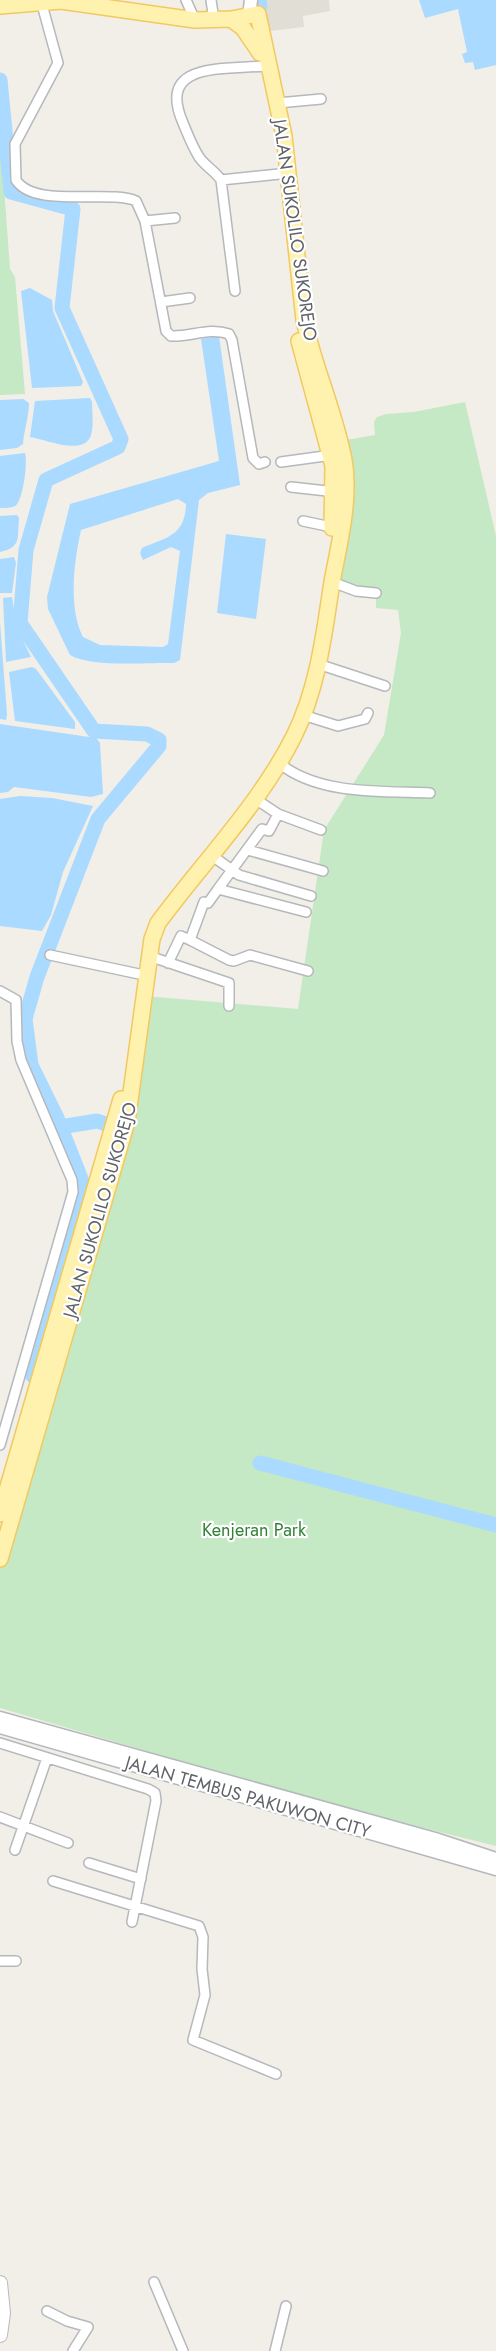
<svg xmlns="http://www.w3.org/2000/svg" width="496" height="2351" font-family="Jost,sans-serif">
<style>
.education{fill:#e1ded6}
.green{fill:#c5e8c5}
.water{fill:#aadaff;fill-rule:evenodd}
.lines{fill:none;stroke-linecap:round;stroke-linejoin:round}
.river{stroke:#aadaff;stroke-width:15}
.minor-casing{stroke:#b5b8bc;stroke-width:12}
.tertiary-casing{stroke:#b5b8bc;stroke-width:15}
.secondary-casing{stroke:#b6babf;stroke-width:16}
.primary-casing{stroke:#f2c960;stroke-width:18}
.minor{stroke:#fff;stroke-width:9}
.tertiary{stroke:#fff;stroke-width:12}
.secondary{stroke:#fff;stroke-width:14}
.primary{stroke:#fff2af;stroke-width:15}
.labels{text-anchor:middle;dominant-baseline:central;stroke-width:4.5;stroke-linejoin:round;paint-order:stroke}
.street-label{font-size:18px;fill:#5f6368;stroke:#fff}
.park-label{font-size:18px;fill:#348238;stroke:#fff}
</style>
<rect width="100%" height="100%" fill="#f1efe8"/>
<path class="education" d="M265,0H329L330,11L303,16L304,27L261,32L251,5Z"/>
<path class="green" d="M0,133L10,269L15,277L25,394L0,395Z
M465,402L496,536V1846L323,1803L0,1708V1538L135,1074L145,996L298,1009L324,830L384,735L401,633L398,610L376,608V592L332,582L340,441L375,435L374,422L377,417L386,414L414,412Z"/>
<path class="water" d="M419,0H496V65L475,70L473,62L465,63L462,54L467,52L458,9L425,18Z
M30,288L52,300L53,311L83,382L81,386L32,388L21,291Z
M219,336L240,485L208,493L199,500L180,660L174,663C147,662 92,668 70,655L48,609L47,597L70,504L219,461L201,339ZM178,499L186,504C185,536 167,537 142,548L140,553L143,560L171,547L180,551L168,644L163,647L100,645L83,637C68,608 74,561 81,530Z
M90,398L92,402C92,411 94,426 91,435C84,457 45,439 30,437L35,401Z
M23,399L29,403C29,417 24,430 23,444L17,448L0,450V400Z
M25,453C28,461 23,502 15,506C11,508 4,508 0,508V456Z
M17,515L19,518C17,538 22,547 0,552V516Z
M226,534L266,539L256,619L217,613Z
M14,557L16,563L12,593H0V559Z
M12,597L17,628L31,657L6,662L3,598Z
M0,622L7,715L6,720L0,719Z
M32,667L36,669L75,722V729L15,721L9,672Z
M0,724L96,738L100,743L103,794L91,797L14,787L8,792L0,793Z
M20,796L52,798L93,806L63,872L51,915L42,931L0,926V799Z"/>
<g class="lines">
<path class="river" d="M259,0L260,6
M0,80L11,192L73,209L62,308L121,439L118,447L46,480L26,550L20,623L94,731L147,734L159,740V746L98,819L37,977L25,1019L31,1065L57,1118L85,1189L33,1376
M60,1127L97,1121L124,1130
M260,1463L496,1525"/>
<g class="minor-casing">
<path id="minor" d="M186,0L195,20
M211,0L214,20
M41,1L58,63L15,144L16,180C34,209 109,189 136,201L145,221L166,331L171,336C191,337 209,327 229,334L232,340L253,458L259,464L265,462
M264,66C224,70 156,61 183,123C188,135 192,146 199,157C205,166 215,171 221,180L289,173
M278,103L321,99
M221,180L235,291
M145,221L175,218
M161,302L190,298
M281,462L332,455
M291,487L336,492
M303,521L336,528
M332,582L356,591L376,593
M318,664L385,686
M303,715L338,726L365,719L368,713
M279,763C318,795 381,791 430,793
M254,798L278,814L321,830
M248,850L323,871
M211,855L239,875L311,896
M218,889L262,829L269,831L278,814
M190,940L229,960L234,961L250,955L308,971
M50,955L139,974
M149,956L229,983V1006
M168,963L181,936L190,940L204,902L208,903L218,889L306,912
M0,991L16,1000L17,1041L21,1060L72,1180L73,1192L0,1445
M0,1743L148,1789L155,1793L156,1801L132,1922
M0,1817L68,1843
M15,1850L47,1758
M89,1863L141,1879
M53,1881L199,1926L203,1937L202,1969L205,1995L193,2040L276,2074
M0,1961H16
M154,2282L183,2351
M47,2311L67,2321L88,2327L73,2351
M275,2351L286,2306"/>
</g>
<g class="tertiary-casing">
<path id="tertiary" d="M249,16L251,0
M0,1718L435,1839L496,1859
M0,1727L496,1869"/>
</g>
<g class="secondary-casing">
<path id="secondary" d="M0,2283L3,2313L0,2335"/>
</g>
<g class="primary-casing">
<path id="primary" d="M0,6L61,1L195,20L231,19L258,14L284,136L304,320C314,367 335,412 344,460C351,499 339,544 332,582C324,634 318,688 294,736C260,804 203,862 158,923L152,939L127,1122L0,1559
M231,19L243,28L260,53
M299,341L333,466L332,528
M0,1514L121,1099"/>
</g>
<use href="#minor" class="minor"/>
<use href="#tertiary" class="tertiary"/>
<use href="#secondary" class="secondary"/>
<use href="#primary" class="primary"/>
</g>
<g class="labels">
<g class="street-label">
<text transform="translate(295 230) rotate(82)">JALAN SUKOLILO SUKOREJO</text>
<text transform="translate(100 1210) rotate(-74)">JALAN SUKOLILO SUKOREJO</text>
<text transform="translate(248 1797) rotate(16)">JALAN TEMBUS PAKUWON CITY</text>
</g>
<g class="park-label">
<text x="254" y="1530">Kenjeran Park</text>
</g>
</g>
</svg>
